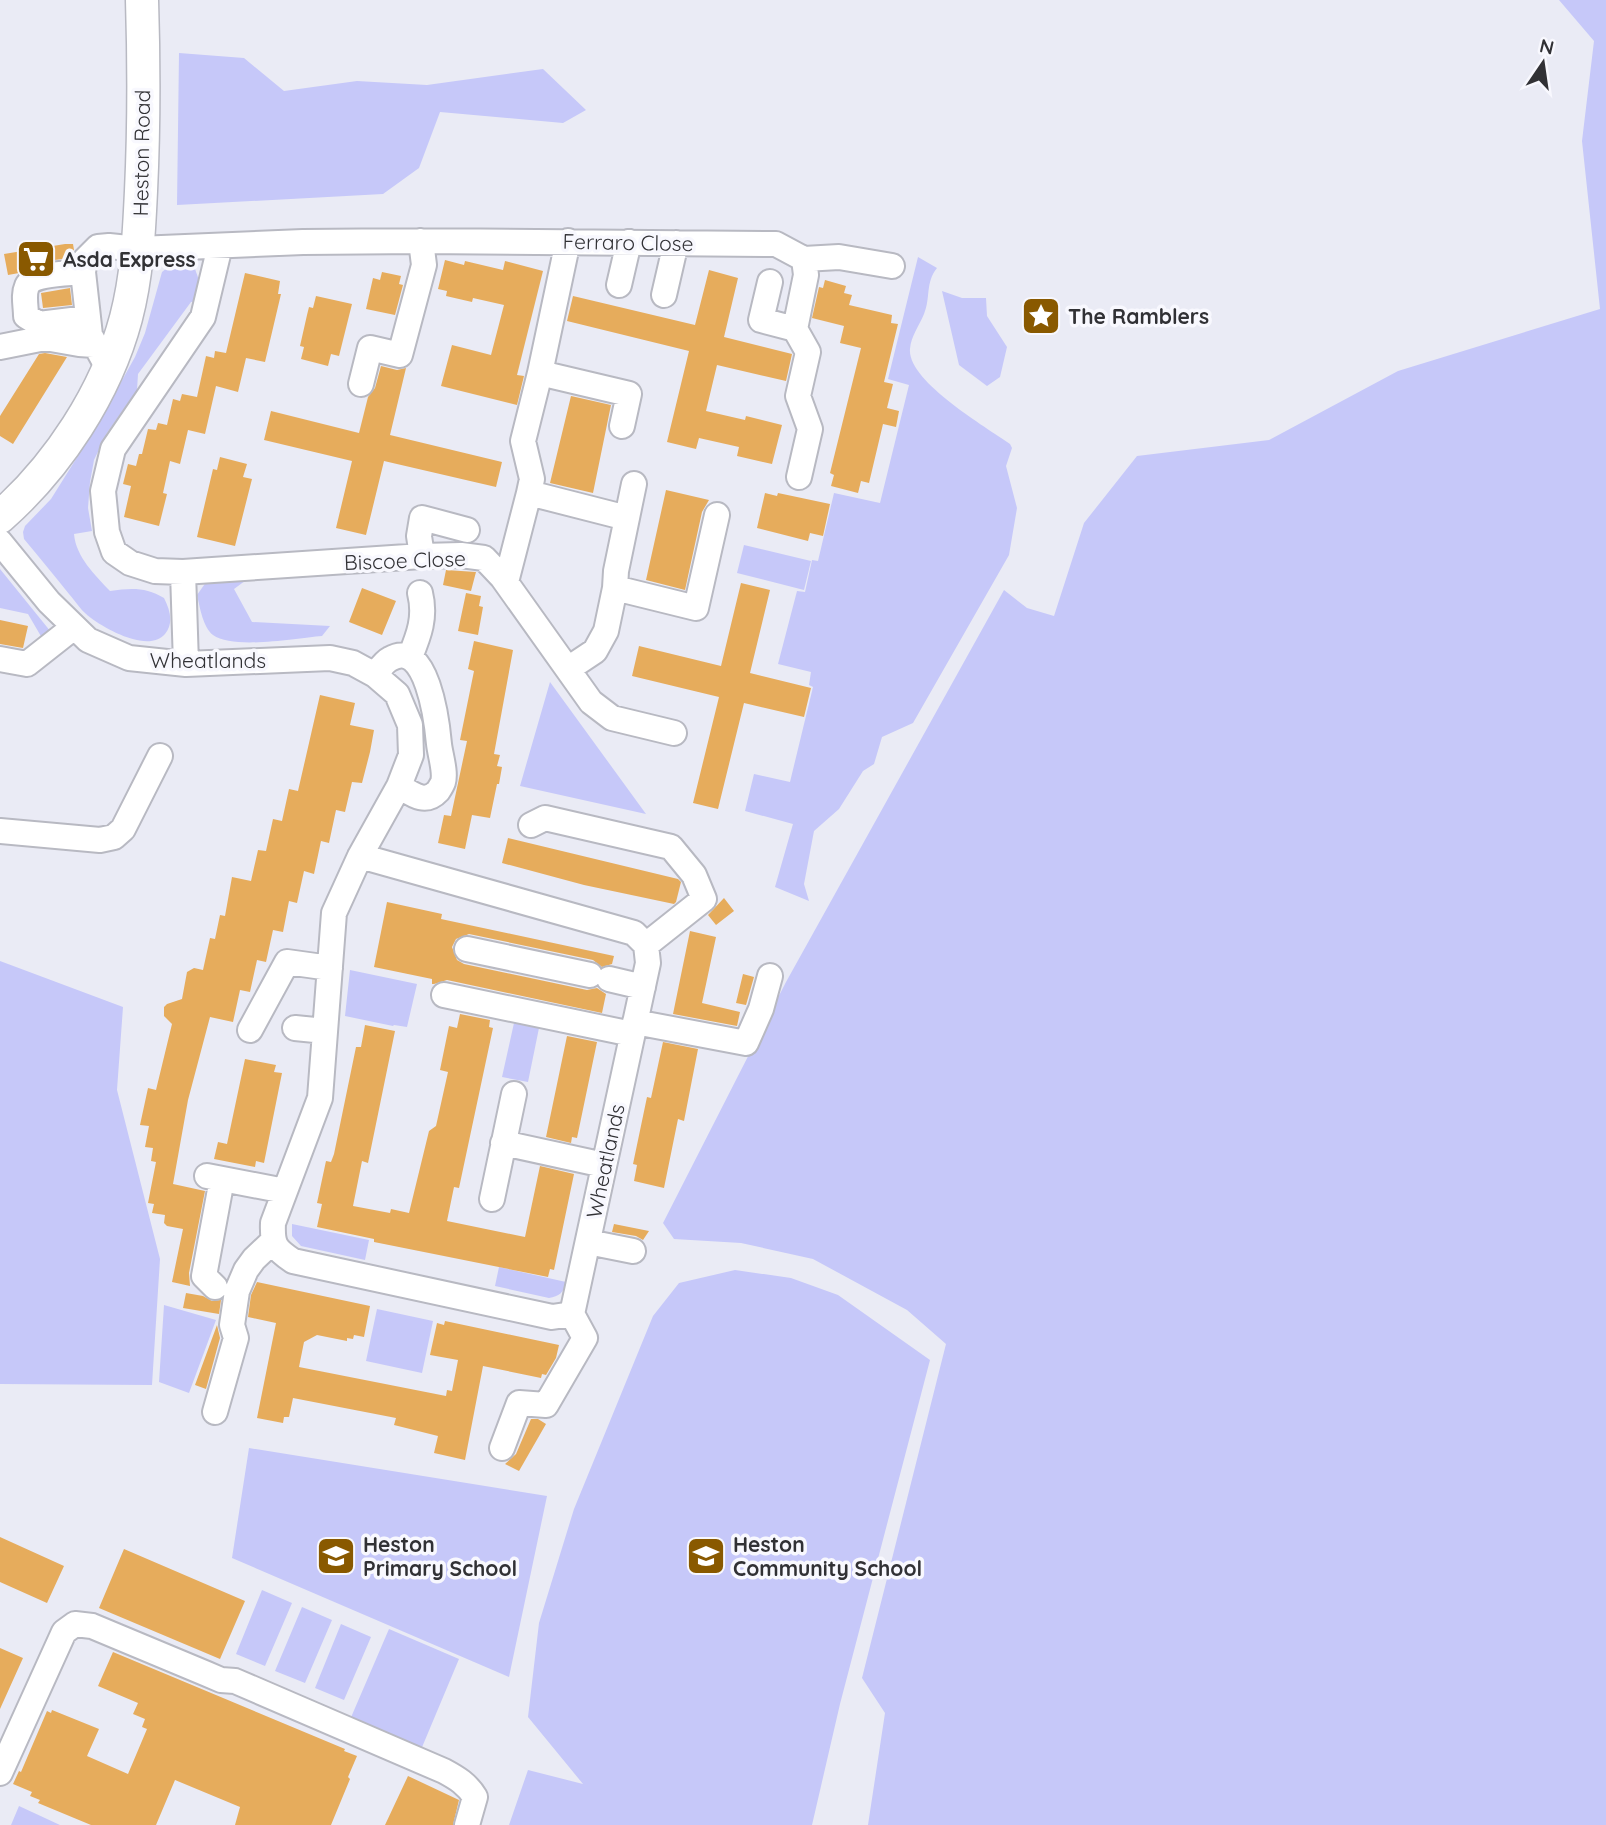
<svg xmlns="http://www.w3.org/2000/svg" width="1606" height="1825" font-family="Quicksand,sans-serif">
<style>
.green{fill:#c6c8f9}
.building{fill:#e6ac5c}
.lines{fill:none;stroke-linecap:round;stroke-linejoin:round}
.minor-casing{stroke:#b8b9c2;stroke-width:28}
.major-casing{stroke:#b8b9c2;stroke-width:35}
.minor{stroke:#fff;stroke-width:24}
.major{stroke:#fff;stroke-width:32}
.labels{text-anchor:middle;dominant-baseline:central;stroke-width:7;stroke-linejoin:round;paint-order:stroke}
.street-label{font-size:21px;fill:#313135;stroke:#f8f8fe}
.poi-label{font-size:21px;font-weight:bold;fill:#313135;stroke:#f8f8fe;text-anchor:start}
</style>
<rect width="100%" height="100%" fill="#eaebf5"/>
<path class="green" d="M1559,0H1606V1825H868L885,1713L862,1678L946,1344L907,1310L813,1259L741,1243L674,1239L663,1223L786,982L1004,590L1027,608L1054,616L1084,523L1137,456L1269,440L1398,371L1600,309L1582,141L1594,41Z
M179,53L244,58L284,91L357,81L427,85L543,69L586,110L563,123L440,112L419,168L383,194L177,205Z
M918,257L937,268C925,283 931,297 924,314C919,326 911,336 910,349C907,381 986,427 1010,444L1012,448L1006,466L1017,508L1009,555L913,723L882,737L874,764L863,771L839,809L814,831L804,884L809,901L775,887L793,824L745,811L754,774L790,782L813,687L809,685L811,672L778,664L797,591L805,592L812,560L818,561L834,493L880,503L909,385L888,379Z
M182,263L195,269L200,283L199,301L191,302L138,374L137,390L107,433L94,460L90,482L88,508L92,531L74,534C76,557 95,575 110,591C131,588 146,587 164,598C170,610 174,623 165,634C149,653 107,630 91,618C82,612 76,602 69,594C54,575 39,557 24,539L23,532L25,526L51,499L96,427L135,357L145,333L162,272L172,264Z
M942,291L962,298H986L987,316L1007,347L1000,377L987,386L959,365Z
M744,545L811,561L804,590L737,573Z
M0,569L51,632L42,638L28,614L0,608Z
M253,575L234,589L252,622L330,626L322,636C296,638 234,650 213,635C203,627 200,608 197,595L209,578Z
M550,682L646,814L520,786Z
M0,961L123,1007L117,1090L160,1259L152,1385L0,1384Z
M350,970L417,984L407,1027L394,1025L393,1026L345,1016Z
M514,1023L539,1028L528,1082L502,1077Z
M292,1224L369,1240L365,1260L301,1246L292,1236Z
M499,1267L566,1282C564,1293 559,1296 549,1298L495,1286Z
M735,1270L791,1278L838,1295L930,1360L840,1704L812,1825H509L528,1770L583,1784L528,1717L539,1623L574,1509L653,1316L679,1283Z
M164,1305L216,1320L189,1393L159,1382Z
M377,1309L433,1321L422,1373L366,1361Z
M249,1448L547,1496L509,1677L232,1558Z
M262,1590L292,1603L265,1666L236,1654Z
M302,1607L332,1620L305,1683L275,1671Z
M341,1624L371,1637L344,1700L315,1688Z
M389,1629L459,1659L420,1752L349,1722Z
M19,1806L60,1825H11Z"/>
<path class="building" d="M65,244H73L74,250L70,258L39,262L19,273L8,275L4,254Z
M445,260L464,265L465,261L503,270L505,261L543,271L517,375L524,376L517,405L441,386L452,345L491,355L504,305L473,298L472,302L446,296L447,291L438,289Z
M709,270L738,278L724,337L792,354L786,381L717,365L706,411L745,420L746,416L782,425L772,464L737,456L739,447L699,438L696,449L667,442L689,351L567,321L573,296L695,325Z
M382,272L401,276L399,284L403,285L395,315L366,309L373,278L380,280Z
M245,273L280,281L278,294H281L265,362L246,358L238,392L216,386L205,434L188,430L180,464L170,461L163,493L167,494L159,526L124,517L131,486L123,484L128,464L136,466L139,454H142L148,429L156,430L158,423L167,425L173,399L180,401L182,394L197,397L206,356L214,358L215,351L226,353Z
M825,280L846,286L844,293L852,295L849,305L892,315L891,323L898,324L884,382L893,384L887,408L899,411L896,427L883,424L869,483L861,481L858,493L831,486L834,475L830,473L861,348L840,343L844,326L812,318L819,287L823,288Z
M70,288L72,305L43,308L41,293Z
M316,296L352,304L339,356L331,354L328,366L301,359L304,347L300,346L307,315L309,307L313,308Z
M45,353L67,357L13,444L0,436V416L39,354Z
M381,366L397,370L406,368L390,435L502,462L496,487L384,461L366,535L336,528L352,461L264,440L271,411L359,433L368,397L375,388Z
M571,396L611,405L593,493L550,483Z
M220,457L247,464L243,477L252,479L235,546L197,537L213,469L217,470Z
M666,490L709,500L702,512L685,590L646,580Z
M765,493L777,496L778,493L830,504L823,536L810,533L808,541L757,528Z
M446,570L476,572L471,591L443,585Z
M741,583L770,590L750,673L811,688L804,717L744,703L718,809L693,803L719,697L632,676L639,646L721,666Z
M362,588L396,601L382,635L349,622Z
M466,593L481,596L479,606L483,607L478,635L458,631Z
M0,620L28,626L23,648L0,644Z
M474,641L513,650L494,754L500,755L497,766L502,767L499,784H497L490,818L472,815L465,849L438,843L444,815L451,816L467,741L460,740L474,671L468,669Z
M320,695L355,703L350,725L374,730L370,752L362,783L352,782L345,812L336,810L329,843L321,841L314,874L304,871L297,903L289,901L283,932L273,930L266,962L257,960L250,992L240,990L233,1022L210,1017L188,1100L173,1184L205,1191L189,1273L190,1286L172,1282L183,1229L167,1226L164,1223L165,1215L152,1213L154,1204L148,1203L156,1162L151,1161L153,1148L145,1147L149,1126L140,1125L148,1088L156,1090L172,1024L164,1016V1007L167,1004L182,999L187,972L194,968L203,970L210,938L215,939L220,915L225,916L232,877L251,881L258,850L266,851L273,819L282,821L289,789L298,791Z
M508,838L678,879L681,882L676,902L674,904L584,885L502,863Z
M724,898L734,911L716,925L708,915Z
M387,902L442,914L441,919L614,956L612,964L602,967L593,960L469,934L456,939L452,947L457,960L464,964L587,990L597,988L606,994L602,1013L447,980L434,984H432V979L374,967Z
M690,931L716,937L702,1003L740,1012L737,1026L673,1014Z
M743,974L754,977L746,1005L736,1003Z
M460,1014L490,1020L489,1027L493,1028L459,1188L454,1187L447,1221L525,1237L540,1166L574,1174L554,1270L550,1269L548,1277L389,1245L374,1242V1239L317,1227L322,1204L317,1203L326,1161L331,1162L334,1154L356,1047H361L365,1025L395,1031L368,1163L362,1161L353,1206L390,1213L391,1209L409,1213L429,1131L436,1126L448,1072L440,1070L449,1026L457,1028Z
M567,1036L597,1042L577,1138L572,1137L571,1143L546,1137Z
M663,1042L698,1049L684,1121L678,1119L664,1188L634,1181L637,1165L633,1164L647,1097L651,1098Z
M245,1059L276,1065L274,1072L282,1073L264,1163L256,1161L255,1167L214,1159L218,1142L227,1144Z
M614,1224L649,1231L643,1240L636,1236L612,1232Z
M257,1282L370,1306L364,1337L354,1335L353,1339L347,1338V1341L317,1335L304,1342L299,1367L446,1396L447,1390L452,1391L458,1360L430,1355L437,1323L444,1325L445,1321L559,1345L556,1358L546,1375L542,1374L541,1378L483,1366L465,1460L434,1453L438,1436L394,1425L396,1418L293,1398L289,1417H284L283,1423L257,1418L276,1323L248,1317L251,1295Z
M186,1293L203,1296L212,1301L221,1300L219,1314L183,1308Z
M217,1325L220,1338L206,1389L195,1385Z
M531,1419H538L546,1424L519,1471L505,1464L516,1454Z
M0,1537L64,1566L47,1603L0,1582Z
M124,1549L245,1601L220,1659L99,1608Z
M0,1648L23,1658L0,1709Z
M113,1652L345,1749L344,1751L357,1756L348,1777L350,1779L331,1825H235L240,1807L175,1780L156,1825H91L38,1803L40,1800L30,1796L32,1792L13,1784L19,1771L21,1772L47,1711L51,1713L52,1710L99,1729L87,1756L128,1774L147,1729L142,1727L145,1719L133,1714L138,1703L98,1686Z
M408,1776L459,1800L453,1825H385Z"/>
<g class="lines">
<g class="minor-casing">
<path id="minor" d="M568,241L540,373L629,394L622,426
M220,246L203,317L113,449L103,491L107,532L114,552L130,563L155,571L183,572L422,556L461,555L484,558L502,577L591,702L612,718L674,733
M804,259L839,257L892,266
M83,272C69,274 33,273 27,286C23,295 26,306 26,316L39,324L88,318
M770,282L761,320L795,329
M619,285L629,242
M664,295L676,243
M0,347L45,338L79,344L94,345
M108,368L90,335L83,272L85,260L98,247L109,246L138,249L303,242L421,241L776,244L804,259L806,275L795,329L808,352L798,396L810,429L799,477
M361,384L370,348L400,355L424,265L421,241
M529,493L532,479L523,441L540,373
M0,542L49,602L88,640L129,658L186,664L330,658L353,663L375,675L397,694L410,725L411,755L399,786L360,856L334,913L320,1098L273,1223C272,1245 275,1249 293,1261L552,1317L572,1314L648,963L646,945L634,933L360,856
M422,556L419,536L422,518L467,530
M183,572L186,664
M506,582L529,493L627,518
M615,588L696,608L717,515
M410,657C419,635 426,617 420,593
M0,659L27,664L74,627
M568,669L595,651L606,631L615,588L616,571L634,484
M375,675C379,670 384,662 390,659C427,637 437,722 439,744C440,754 446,772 443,782C442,785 440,788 438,791C425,805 412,794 399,786
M531,825L545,818L671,847L694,875L704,899L646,945
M0,831L100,840L114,837L123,829L160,756
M467,949L590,975
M609,979L643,987
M444,995L632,1034
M635,1022L746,1043L761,1009L770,976
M295,1028L325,1031
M250,1030L287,962L330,968
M503,1143L604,1165
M207,1176L285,1191
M492,1199L514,1094
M588,1242L633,1251
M215,1287L204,1276L222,1179
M215,1412L236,1338L232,1325L237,1291L246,1270L254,1259L272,1242
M502,1448L519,1403L546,1405L585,1338L572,1314
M0,1773L64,1632L75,1624L92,1626L207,1674L221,1680L235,1681L444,1771C457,1778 467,1784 475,1797L467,1825"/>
</g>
<g class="major-casing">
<path id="major" d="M0,517C58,466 106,393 126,318C137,276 139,234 141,191C144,128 144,64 142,0"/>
</g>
<use href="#minor" class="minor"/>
<use href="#major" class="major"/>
</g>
<defs>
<g id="supermarket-square" transform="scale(2.0125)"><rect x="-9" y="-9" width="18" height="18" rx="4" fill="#895900" stroke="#f8f8fe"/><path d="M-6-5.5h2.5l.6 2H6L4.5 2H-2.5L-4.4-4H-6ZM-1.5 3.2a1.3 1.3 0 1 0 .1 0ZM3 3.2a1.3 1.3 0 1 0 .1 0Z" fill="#fff"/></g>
<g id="sight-square" transform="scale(2.0125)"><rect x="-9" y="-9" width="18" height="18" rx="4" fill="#895900" stroke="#f8f8fe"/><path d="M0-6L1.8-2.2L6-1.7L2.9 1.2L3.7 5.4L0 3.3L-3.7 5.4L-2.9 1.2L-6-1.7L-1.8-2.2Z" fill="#fff"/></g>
<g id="school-square" transform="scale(2.0125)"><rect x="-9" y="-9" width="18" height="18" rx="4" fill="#895900" stroke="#f8f8fe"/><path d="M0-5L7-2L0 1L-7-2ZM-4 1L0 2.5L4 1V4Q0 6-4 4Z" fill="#fff"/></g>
</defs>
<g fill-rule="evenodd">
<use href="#supermarket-square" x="36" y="259"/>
<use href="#sight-square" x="1041" y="316"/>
<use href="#school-square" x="336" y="1556"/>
<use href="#school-square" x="706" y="1556"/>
</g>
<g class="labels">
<g class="street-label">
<text transform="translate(141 153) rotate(-89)">Heston Road</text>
<text transform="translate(628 242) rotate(1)">Ferraro Close</text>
<text transform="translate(405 560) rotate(-2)">Biscoe Close</text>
<text x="208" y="660">Wheatlands</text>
<text transform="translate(605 1161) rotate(-78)">Wheatlands</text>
</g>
<g class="poi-label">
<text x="63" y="259">Asda Express</text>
<text x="1068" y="316">The Ramblers</text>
<text x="363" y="1544">Heston<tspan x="363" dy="24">Primary School</tspan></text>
<text x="733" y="1544">Heston<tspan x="733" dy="24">Community School</tspan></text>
</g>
</g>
<g transform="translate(1543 63) rotate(13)" stroke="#f8f8fe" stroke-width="5" paint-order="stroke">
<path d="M0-5L12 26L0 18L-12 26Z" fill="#313135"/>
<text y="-10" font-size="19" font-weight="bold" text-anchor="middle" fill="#313135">N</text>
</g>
</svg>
